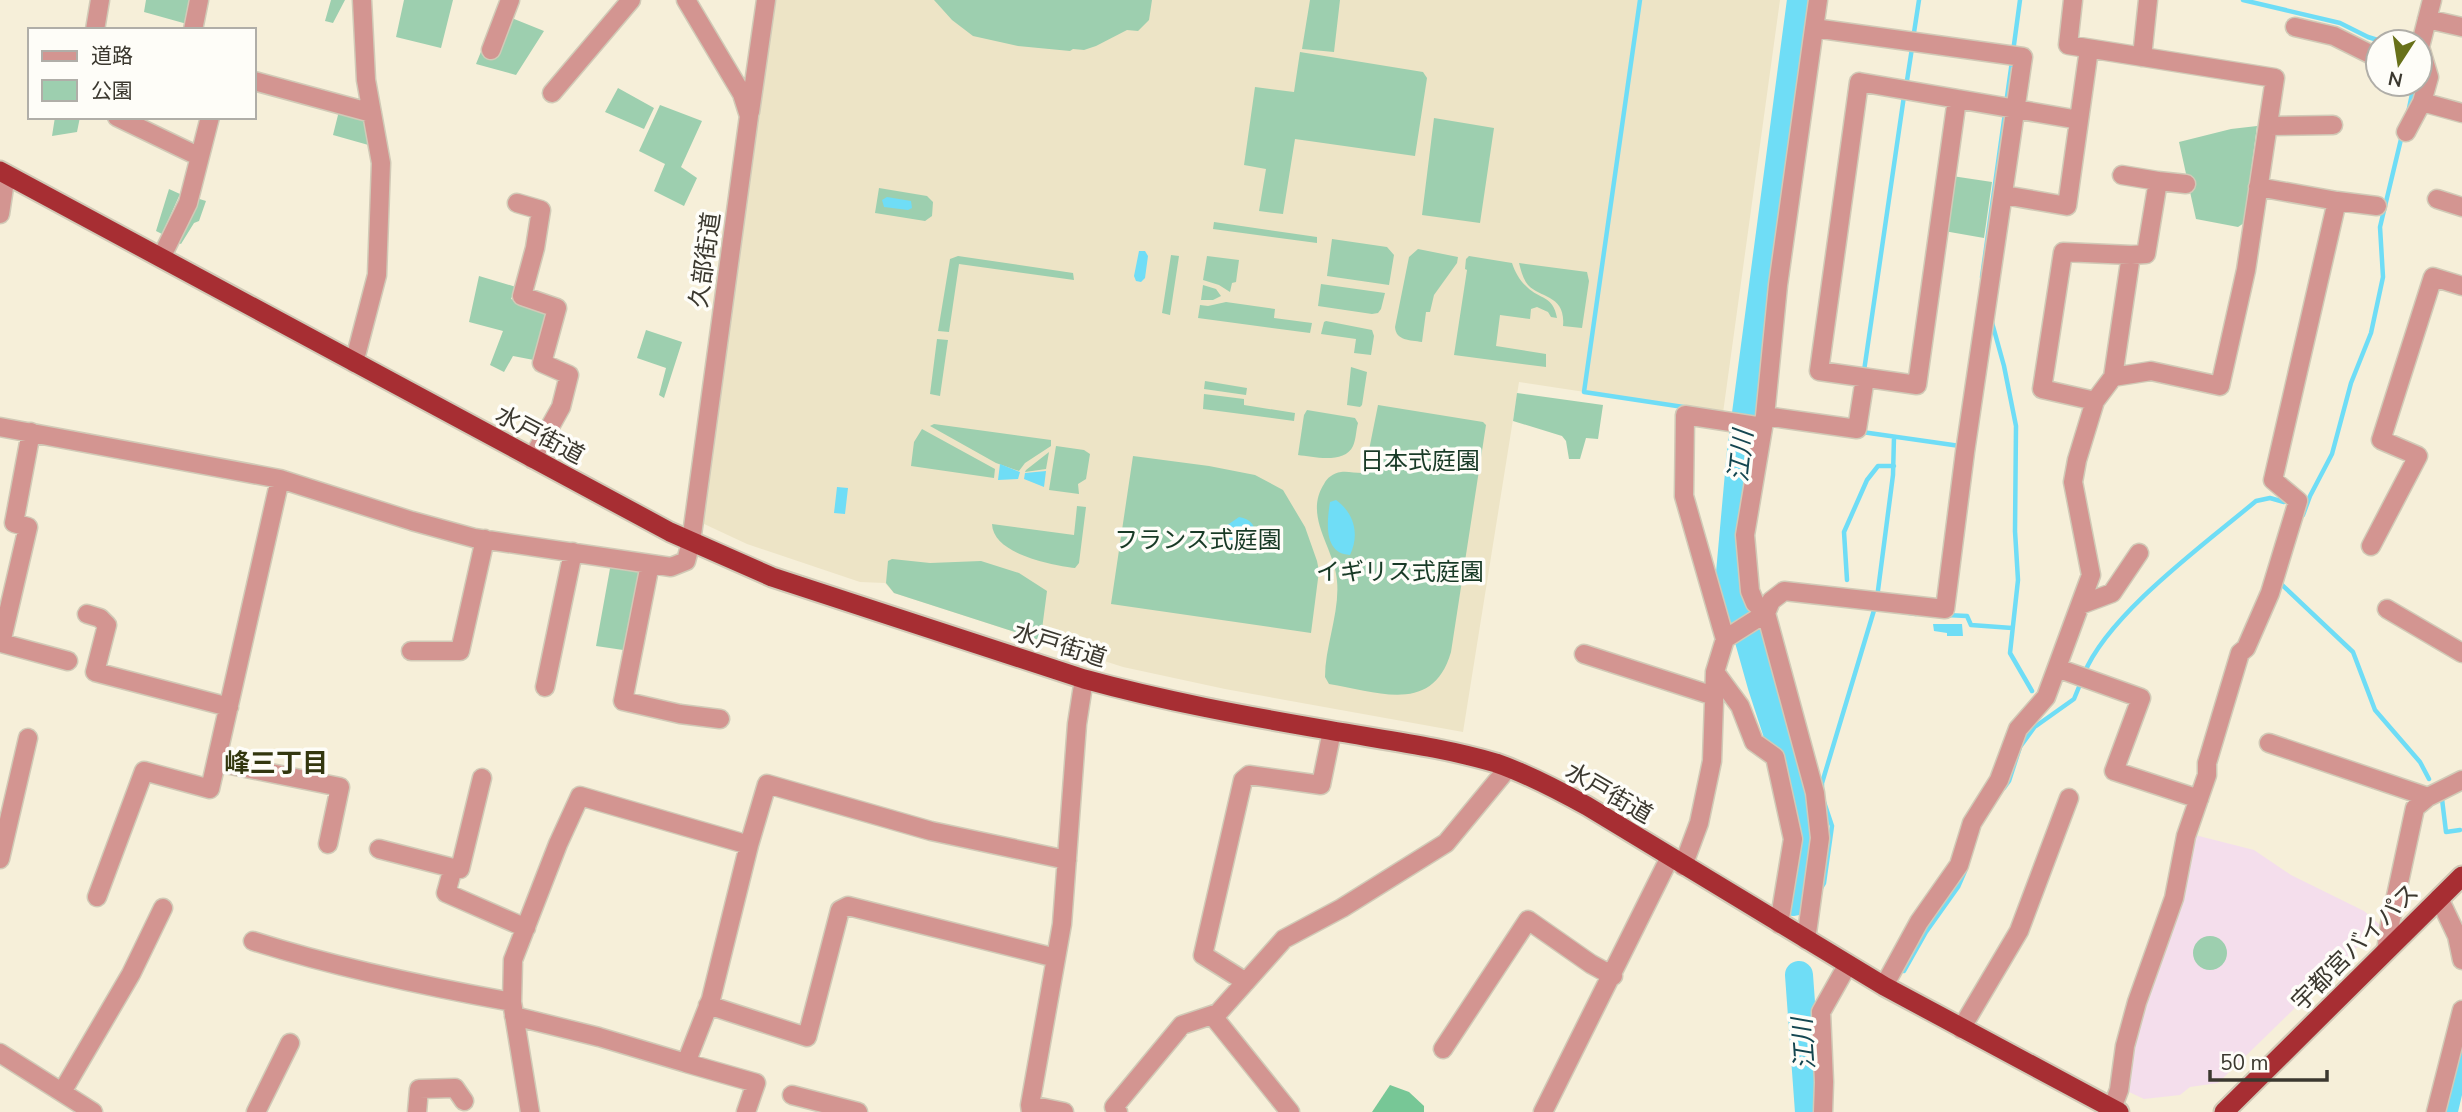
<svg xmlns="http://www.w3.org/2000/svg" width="2462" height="1112" font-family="'Nunito Sans','Noto Sans JP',sans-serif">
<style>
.commercial{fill:#f4deec}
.built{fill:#ede4c6}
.green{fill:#9dcfaf}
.forest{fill:#77c796}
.water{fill:#6fddf6}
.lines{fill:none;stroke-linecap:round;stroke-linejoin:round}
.stream{stroke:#6fddf6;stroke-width:4.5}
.river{stroke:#6fddf6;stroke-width:28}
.minor-casing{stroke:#d1cab7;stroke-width:21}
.trunk-casing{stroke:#d1cab7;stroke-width:23}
.minor{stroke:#d39591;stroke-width:18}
.trunk{stroke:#a72e33;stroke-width:19}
.labels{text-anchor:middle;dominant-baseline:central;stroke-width:7;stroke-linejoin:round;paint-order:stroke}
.street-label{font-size:24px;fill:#3b382f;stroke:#fefdf8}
.park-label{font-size:24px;fill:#183a26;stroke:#fefdf8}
.water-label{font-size:26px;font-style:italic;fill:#144650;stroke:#fefdf8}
.neighbourhood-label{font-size:26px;font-weight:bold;fill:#33370f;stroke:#fefdf8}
</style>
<rect width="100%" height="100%" fill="#f6efd9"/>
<path class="commercial" d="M2191,834L2254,850L2291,875L2364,911L2380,925L2218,1083L2190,1087L2180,1095L2144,1099L2127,1091L2131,1046Z"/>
<path class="built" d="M772,0H1780L1723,413L1519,382L1463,732L1225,689L1123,667L894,593L885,583L860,582L747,544L702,523Z"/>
<path class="green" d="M146,0H192L187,24L144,12Z
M331,0H345L333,23L325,21Z
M404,0H453L441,48L396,37Z
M934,0H1152L1149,20L1138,31L1127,30L1096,46L1084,50L1073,49L1070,51L1018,46L973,36L952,20Z
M1310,0H1340L1334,52L1302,49Z
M497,12L544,31L516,75L476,64Z
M1300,52L1423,72L1427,78L1415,156L1295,139L1283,214L1259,211L1266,169L1244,165L1255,87L1294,92Z
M618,88L654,108L644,129L605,112Z
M660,105L702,121L681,167L697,178L684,206L654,191L665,164L639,151Z
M339,111L364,119L372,146L333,135Z
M55,117H80L77,132L52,136Z
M1434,118L1494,128L1480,223L1422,215Z
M2257,126L2244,223L2238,227L2196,219L2179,142L2231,129Z
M1952,176L1992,182L1984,238L1944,231Z
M879,188L927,196L933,202L932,216L925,221L875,213Z
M169,189L180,194L162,234L156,231Z
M193,197L206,201L199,221L194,223L181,244L174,241Z
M1214,222L1317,237V243L1213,229Z
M1332,239L1387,247L1394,255L1389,285L1327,276Z
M1418,249L1458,257L1457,263L1434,295L1430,312H1426L1422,342C1410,340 1396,341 1395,327L1409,257Z
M1171,255L1179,256L1170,315L1162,313Z
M958,256L1073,273L1074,280L959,264L949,332L938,331L950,259Z
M1207,256L1239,260L1236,282L1232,283L1230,292L1219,285L1203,280Z
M1469,256L1512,263C1515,272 1520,281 1527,287C1540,300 1553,295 1557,318L1551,317L1548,312L1537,307L1531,309L1530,319L1500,315L1496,346L1546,354V367L1454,355L1467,270L1465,269L1466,259Z
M1519,263L1587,272L1589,281L1582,328L1563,326C1566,295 1540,298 1528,285C1523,279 1521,271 1519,263Z
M479,276L516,287L511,299L549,311L539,361L513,356L504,372L490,365L503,331L469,322Z
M1321,284L1385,293L1381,309L1378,313L1372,314L1318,306Z
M1203,285L1216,289L1221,296L1213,300H1201Z
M1226,302L1275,309L1274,318L1312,323L1310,333L1198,318L1200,305L1208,306Z
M1326,321L1372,330L1374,336L1371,355L1354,353L1356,339L1321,334L1324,322Z
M646,330L682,342L664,398L659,395L666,368L637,358Z
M937,339L948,340L940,396L930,394Z
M1351,367L1367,372L1362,405L1360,407L1347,405Z
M1205,381L1247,388L1246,395L1204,389Z
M1517,393L1603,405L1598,439L1586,438L1580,459H1569L1566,441L1562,436L1513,421Z
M1204,394L1244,399V405L1295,413L1294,421L1203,409Z
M1378,405L1483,422L1486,425L1451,652C1433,715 1378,692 1329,684L1325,677C1325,646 1340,612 1337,581C1335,548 1303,517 1324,484C1327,478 1333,473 1341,472C1347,471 1355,473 1362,473L1366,465Z
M1307,410L1355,418L1358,423C1356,430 1356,440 1353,446C1345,464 1314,457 1298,455L1304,415Z
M934,424L1051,440V446L1025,463L1019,471L996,463L930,426Z
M922,429L995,469L994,478L911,466L914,442Z
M1056,446L1084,450L1090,454L1086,479L1078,484L1079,494L1049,490Z
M1049,452L1046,469L1025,472L1026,470Z
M1133,456L1209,466L1255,475L1283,490L1305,527L1317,561L1319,571L1311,633L1111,604Z
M1077,506L1086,507L1079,563L1075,568C1051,565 993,554 992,524L1074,535Z
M892,559L930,563L981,561L1019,573L1047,591L1042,629L1045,633L1062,637L1061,647L894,593L886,583L888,561Z
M611,563L647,568L630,651L596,646Z
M2193 953a17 17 0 1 1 34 0a17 17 0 1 1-34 0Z"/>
<path class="forest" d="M1390,1085L1409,1092L1424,1106V1112H1372Z"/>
<path class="water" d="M887,197L911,201L912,208L908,210L884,207L882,200Z
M1139,251H1145L1148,256L1145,278L1141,282L1136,281L1134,276Z
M1000,464L1020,472L1018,479L998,480Z
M1046,471L1044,487L1024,479L1025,473Z
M837,487L848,488L845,514L834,513Z
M1336,500C1354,513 1360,534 1350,555C1323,554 1327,521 1330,502Z
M1239,517C1255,520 1257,530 1255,545L1222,540L1226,526Z
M1933,624H1962L1963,636H1947V633L1934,631Z
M2462,1033V1095L2458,1112H2440Z"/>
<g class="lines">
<path class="stream" d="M1640,0L1584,392L1690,408
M2243,0L2340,23L2368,37L2384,42
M1913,39L1919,0
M2013,52L2020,0
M1906,87L1912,48
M2006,104L2012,61
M2408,113L2412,94V84
M1982,277L2005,113
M1991,319L2004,366L2016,426L2015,531L2018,580L2010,653L2032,691
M1864,371L1904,96
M1862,432L1960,446
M2303,515L2310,496L2332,454L2351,383L2371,333L2383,277L2380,227L2402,135
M1847,580L1844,532L1867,480L1878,466H1894
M2279,582L2353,652L2375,710L2420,762L2429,779
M1877,598L1893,475L1894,437
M1897,611L1916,614
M1946,615L1967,616L1971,625L2012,628
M2084,674C2108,614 2206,543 2256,501L2270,498L2284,502
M2036,726L2074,699L2081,682
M2004,788L2009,781L2020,747L2036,725
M1822,790V783L1875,607
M2442,799L2446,832L2460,830
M1821,888L1824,883L1832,826L1824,802
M1795,897L1808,895
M1904,971L1926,932L1958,887L1965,871"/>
<path class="river" d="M1794,902L1808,827L1762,687L1730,573L1741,451L1801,0
M1799,975L1809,1112"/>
<g class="minor-casing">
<path id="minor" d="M2427,19L2462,27
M2295,27L2334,36L2378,58
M95,30L100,0
M193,30L199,0
M2420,47L2432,0
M491,50L510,0
M2142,57L2148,0
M254,81L372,113
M552,93L631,0
M1957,99L1917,385L1819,371L1859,82L2079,120
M2422,102L2462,113
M750,112L766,0
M117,117L198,156
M2268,126L2333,125
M2406,132L2422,102L2429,77L2420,47
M2122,175L2158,181
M2258,187L2337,201
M2004,195L2067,206L2089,49
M2437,199L2462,207
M517,203L541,210L535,248L522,296L557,308L542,363L569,375L561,407L532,459
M0,214L6,174
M2131,255L2146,254L2158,181L2186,184
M161,258L188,203L210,117
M354,363L377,275L381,163L366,80L362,0
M2095,401L2042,389L2063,252L2131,255L2113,377
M1765,416L1857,429L1865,378
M0,427L280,479L412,521L474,538L671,567L686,561L691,542L749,116L742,94L686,0
M31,432L14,523L28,527L1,643L68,661
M2371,546L2418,456L2381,440L2433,277L2462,286
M650,564L623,701L680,714L720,719
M2080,605L2112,593L2139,553
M2387,609L2462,653
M87,614L100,618L107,625L95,672L229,707
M1725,639L1766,613L1771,601L1784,591L1945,609L1965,452L2023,57L1814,28
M411,651H460L485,539
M1584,654L1714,696
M2057,668L2141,698L2114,771L2199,799
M1715,672L1740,706L1754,742L1775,757L1793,839L1779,924
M545,687L573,552
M2269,743L2428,797
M216,762L340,787L328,844
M379,849L453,868L446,893L526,928
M0,859L28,738
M1683,866L1699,823L1712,761L1715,672L1725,639L1684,496L1685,415L1763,427
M453,868L460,869L482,778
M97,897L144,771L210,789L280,479
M2439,898L2457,936L2462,960
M1806,940L1820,838L1815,793L1766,613L1755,603L1750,591L1745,535L1765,416L1778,285L1818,0
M253,941C338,968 424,986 512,1002
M2386,951L2390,924L2415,808L2428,797L2462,780
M1246,982L1203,955L1243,780L1249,775L1321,785L1332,731
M1884,986L1919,922L1959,865L1972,823L1999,780L2018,729L2046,697L2091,575L2073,482L2077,460L2095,401L2113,377L2151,371L2220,386L2246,270L2275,78L2068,45L2073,0
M708,1005L807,1037L840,910L848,906L1056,958
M1212,1015L1290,1112
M514,1016L599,1037L686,1063
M1961,1029L2019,931L2069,798
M1443,1049L1528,920L1591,964L1613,976
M0,1053L93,1112
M62,1092L131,974L163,908
M792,1095L858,1112
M1030,1105L1064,1112
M2112,1109L2119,1090L2125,1046L2137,1002L2174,898L2186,836L2207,775V763L2240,653L2246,648L2270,593L2298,501L2273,480L2337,201L2377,206
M256,1112L290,1043
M417,1112L419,1089L455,1088L464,1101
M530,1112L512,1002L513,960L558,844L580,796L749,845
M746,1112L756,1083L686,1063L711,999L749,845L767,784L931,831L1067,860
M1031,1112L1030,1105L1062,924L1077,724L1084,679
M1118,1112L1114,1107L1182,1025L1218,1013L1284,939L1342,908L1446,843L1508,768
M1543,1112L1670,857
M1823,1112L1824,1082L1821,1012L1848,964
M2436,1112L2462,1010"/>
</g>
<g class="trunk-casing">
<path id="trunk" d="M0,171L670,532L772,577L1084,679C1164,701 1246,716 1328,730C1384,740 1442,747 1496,763C1528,774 1558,790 1587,806L1884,986L2119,1112
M2224,1112L2462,876"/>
</g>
<use href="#minor" class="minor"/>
<use href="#trunk" class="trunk"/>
</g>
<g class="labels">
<g class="street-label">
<text transform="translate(705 260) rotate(-82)">久部街道</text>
<text transform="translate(540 435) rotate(28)">水戸街道</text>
<text transform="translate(1060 645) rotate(17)">水戸街道</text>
<text transform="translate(1609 793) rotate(30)">水戸街道</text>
<text transform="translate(2355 947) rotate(-45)">宇都宮バイパス</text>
</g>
<g class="park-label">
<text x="1420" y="461">日本式庭園</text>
<text x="1198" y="540">フランス式庭園</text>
<text x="1400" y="572">イギリス式庭園</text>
</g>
<g class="water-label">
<text transform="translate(1741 456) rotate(-84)">江川</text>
<text transform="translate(1804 1044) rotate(-94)">江川</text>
</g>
<g class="neighbourhood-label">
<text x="276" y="763">峰三丁目</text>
</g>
</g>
<rect x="28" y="28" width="228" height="91" fill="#fefdf8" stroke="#b0aea8" stroke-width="2"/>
<rect x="42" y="51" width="35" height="10" fill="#d39591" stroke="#b0aea8" stroke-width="2"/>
<text x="91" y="63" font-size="21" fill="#3b382f">道路</text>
<rect x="42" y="80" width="35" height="21" fill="#9dcfaf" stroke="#b0aea8" stroke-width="2"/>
<text x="91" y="98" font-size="21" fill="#3b382f">公園</text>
<g transform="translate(2399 63) rotate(192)"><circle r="33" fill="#fefdf8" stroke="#b0aea8" stroke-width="2"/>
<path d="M0-5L12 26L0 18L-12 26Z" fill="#687119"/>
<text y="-10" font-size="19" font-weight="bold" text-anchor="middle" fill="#3b382f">N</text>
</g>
<path d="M2210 1070v10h117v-10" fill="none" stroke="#3b382f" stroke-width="3.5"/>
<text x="2220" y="1070" font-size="21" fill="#3b382f" stroke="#fefdf8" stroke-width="5" paint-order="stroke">50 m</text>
</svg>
